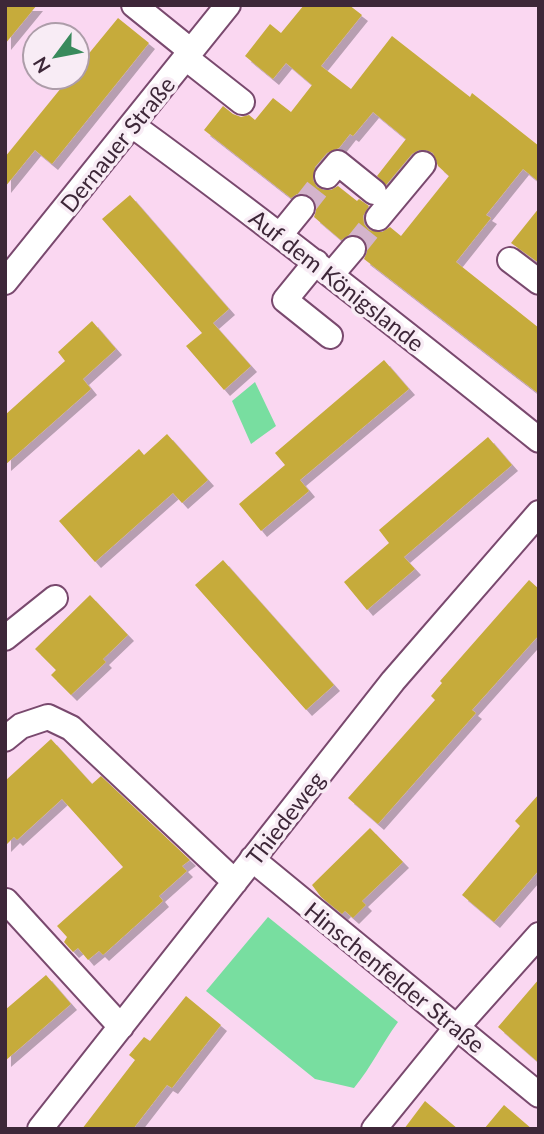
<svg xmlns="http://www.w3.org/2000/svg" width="544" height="1134" font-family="Lato,sans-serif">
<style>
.green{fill:#78dea0}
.building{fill:#c6ab3b;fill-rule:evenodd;filter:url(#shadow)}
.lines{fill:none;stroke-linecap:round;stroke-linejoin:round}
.minor-tunnel{stroke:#d4b4cc;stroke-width:24;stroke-dasharray:24 12;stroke-linecap:butt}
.minor-casing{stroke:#79496e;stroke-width:28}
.minor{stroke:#fff;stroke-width:24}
.labels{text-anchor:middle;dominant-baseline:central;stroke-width:7;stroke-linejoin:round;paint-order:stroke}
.street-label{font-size:23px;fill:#3d2738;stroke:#f8ecf5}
</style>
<defs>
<filter id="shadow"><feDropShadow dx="6" dy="6" stdDeviation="0" flood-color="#0004"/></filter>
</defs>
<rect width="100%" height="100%" fill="#fad7f1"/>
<path class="green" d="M255,382L276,426L251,444L232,401Z
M268,917L398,1022C381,1045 372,1066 354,1088L315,1079L206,991Z"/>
<path class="building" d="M5,5H37L5,44Z
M304,5H349L362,15L321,66L351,89L392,36L470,97L472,93L539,146V182L523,169L486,215L491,218L456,262L539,328V394L364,259L367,252V245L362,237L349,235L341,240L314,217L316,211V203L311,196L297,194L291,198L204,130L223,106L233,114L241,117L249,115L255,120L273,98L291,112L312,85L286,63L273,79L245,56L270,24L281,33ZM373,112L406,139L377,176L386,185L412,154L419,150H426L433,153L438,166L449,176L401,236L390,227L382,232L369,230L364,224L363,216L369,206L359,199L357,201L338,186L331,190H324L317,187L313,180L315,167L327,153L339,148L350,134L353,136Z
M118,18L149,43L52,164L35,150L5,187V157L70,77H77V68Z
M130,195L229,309L213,323L251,366L224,390L186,346L202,333L102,219Z
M539,208V263L511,243Z
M92,321L116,349L83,379L91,389L5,465V415L65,361L58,352Z
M384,360L409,389L300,480L309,491L261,531L239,504L285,465L275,453Z
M167,434L208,480L182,503L173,493L95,562L59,521L139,449L144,455Z
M488,437L512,465L404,557L415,569L367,610L344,582L389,543L379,530Z
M223,560L334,685L306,710L195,585Z
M529,580L539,589V635L472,710L476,713L378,824L348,798L435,700L431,696L442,683L440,681Z
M90,595L128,635L103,659L106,662L71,695L51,675L56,670L35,649Z
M51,739L92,784L101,776L190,860L182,866L187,871L159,896L163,901L103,955L99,951L88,960L78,948L73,952L64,942L67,937L57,926L123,867L62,799L17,840L14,837L5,846V781Z
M539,794V870L494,922L462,895L520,826L515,821Z
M370,828L403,862L362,901L366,905L353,918L345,911L342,914L321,897L312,885Z
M46,975L71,1004L5,1061V1010Z
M539,979V1063L498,1027Z
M186,996L221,1025L172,1088L167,1085L133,1129H82L135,1060L129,1055L144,1037L150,1041Z
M425,1101L458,1129H404Z
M504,1105L532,1129H484Z"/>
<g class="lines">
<path class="minor-tunnel" d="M302,208L327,176
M353,249L378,218"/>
<g class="minor-casing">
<path id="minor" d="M134,5L191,51
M186,58L242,102
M132,125C271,226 405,332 539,440
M327,176L338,163L374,192
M378,218L423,164
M280,235L302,208
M510,260L539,282
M316,262L285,300L330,336
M331,275L353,249
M5,282L228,5
M5,638L55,598
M5,739L21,726L48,717L71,728L235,882
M252,859L539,1095
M6,901L121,1027
M40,1129L393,681L539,513
M374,1129L456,1028L539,935"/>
</g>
<use href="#minor" class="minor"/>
</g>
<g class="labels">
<g class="street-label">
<text transform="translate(117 144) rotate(-51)">Dernauer Straße</text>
<text transform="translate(337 280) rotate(38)">Auf dem Königslande</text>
<text transform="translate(285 818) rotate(-52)">Thiedeweg</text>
<text transform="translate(395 977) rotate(39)">Hinschenfelder Straße</text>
</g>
</g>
<rect width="544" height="1134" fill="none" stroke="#3d2738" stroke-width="14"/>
<g transform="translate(56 56) rotate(238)"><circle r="33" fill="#f8ecf5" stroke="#ad9da9" stroke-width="2"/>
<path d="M0-5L12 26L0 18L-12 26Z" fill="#398a5c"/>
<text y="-10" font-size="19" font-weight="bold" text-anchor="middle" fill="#3d2738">N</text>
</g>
</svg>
